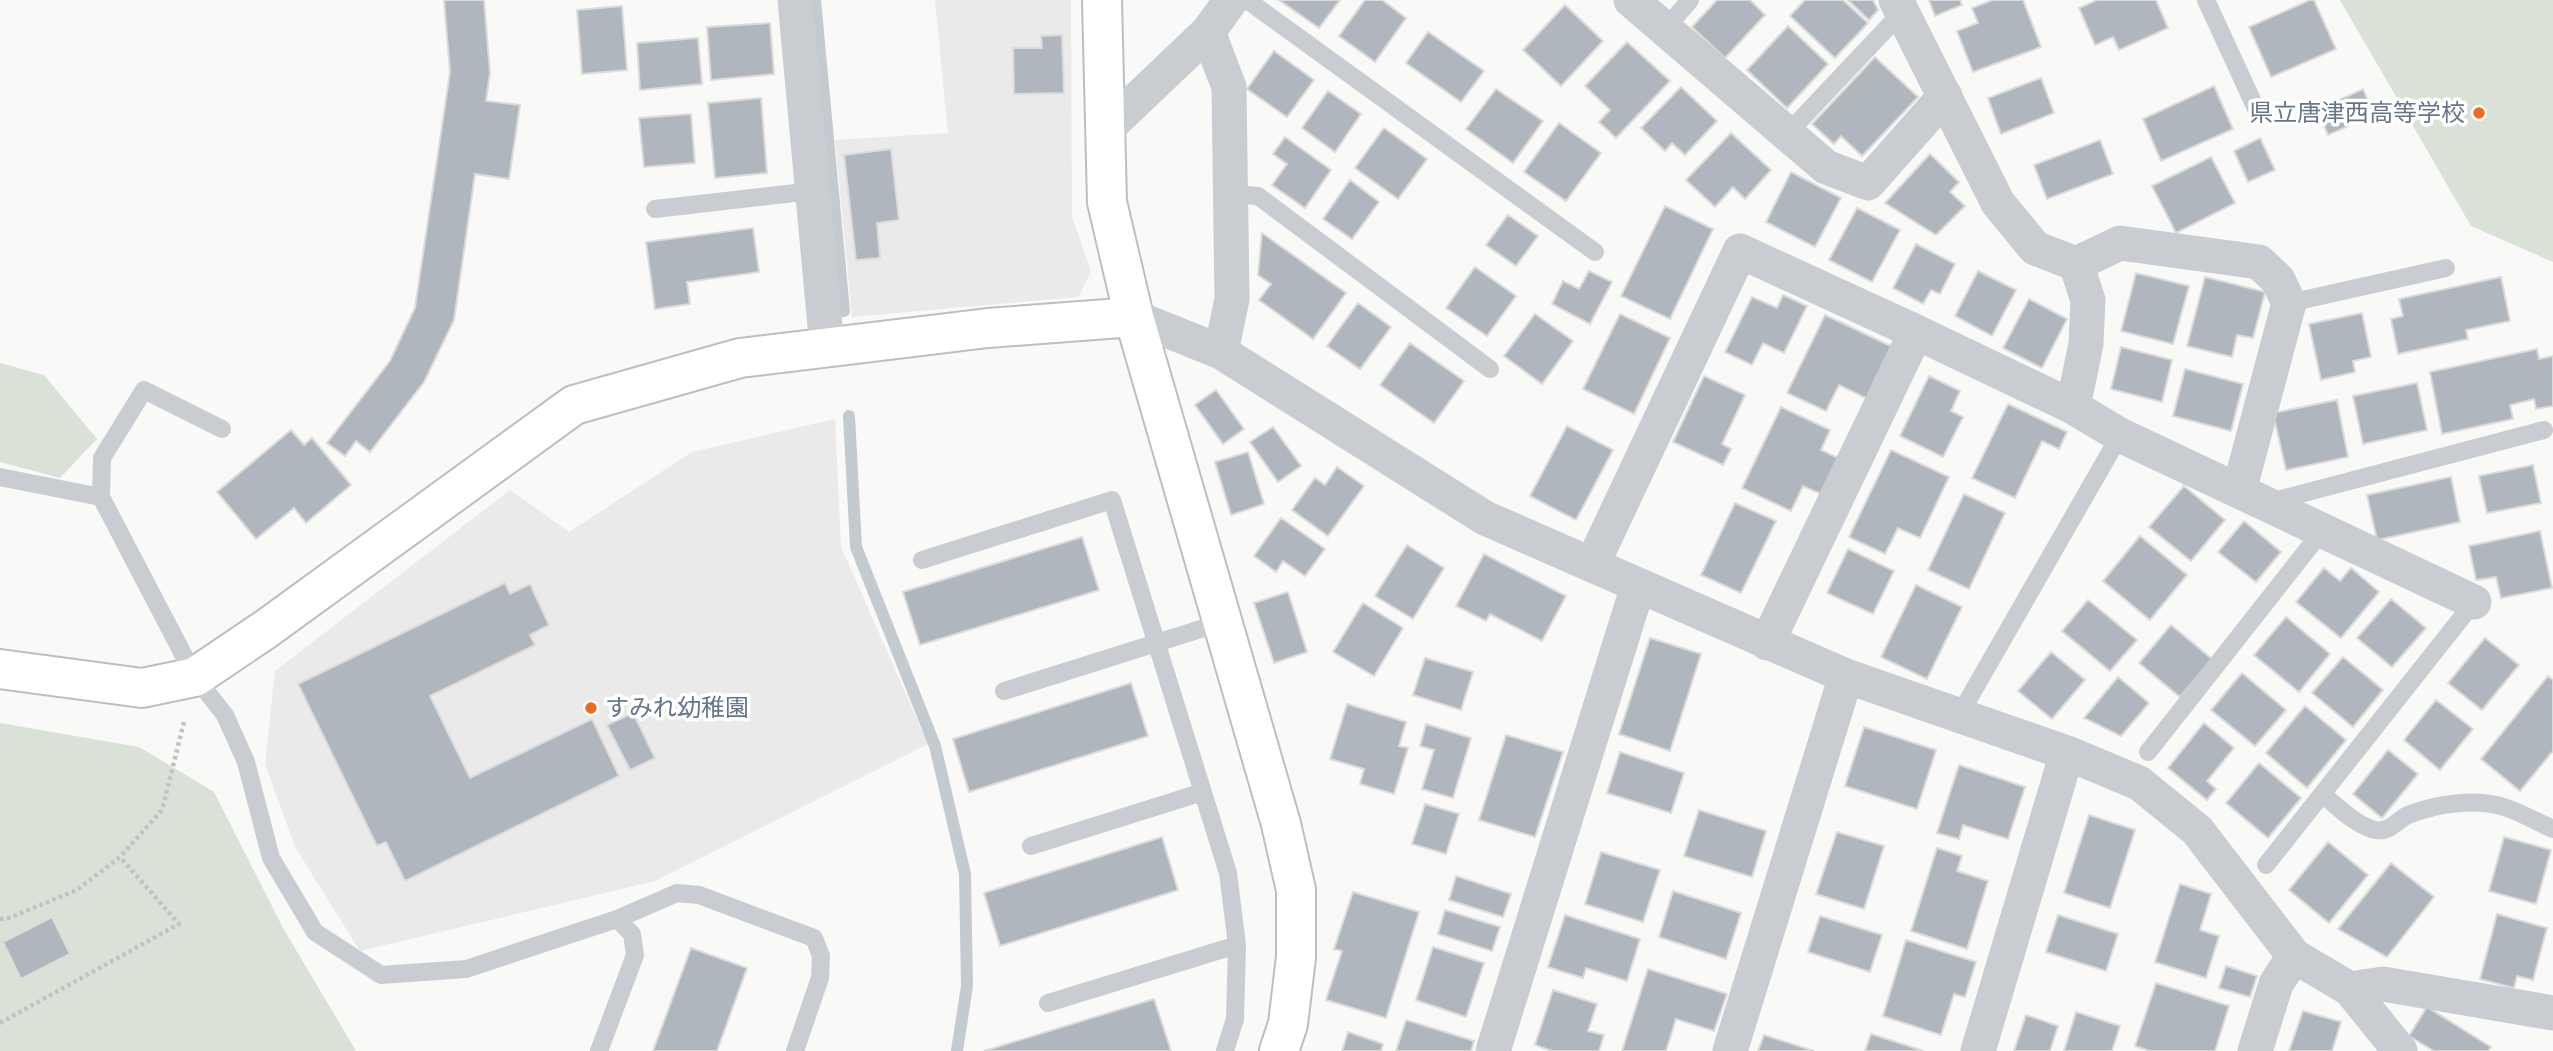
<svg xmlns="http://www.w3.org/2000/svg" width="2553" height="1051" font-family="Roboto,'Noto Sans JP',sans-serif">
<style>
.built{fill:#eaeaea}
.green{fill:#dae1d7}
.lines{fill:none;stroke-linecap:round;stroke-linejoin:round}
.stream{stroke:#c3cbd1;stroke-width:12}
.building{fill:#afb6be;stroke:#dbdbd9;stroke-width:2}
.secondary-casing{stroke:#bbbfc5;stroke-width:42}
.path{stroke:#c0c2c5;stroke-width:4.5;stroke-dasharray:3.5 3.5;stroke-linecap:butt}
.lane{stroke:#c9ccd0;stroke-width:18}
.street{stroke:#c9ccd0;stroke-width:35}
.secondary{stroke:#fff;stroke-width:38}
.poi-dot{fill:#ed6c22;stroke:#fff;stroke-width:2.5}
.labels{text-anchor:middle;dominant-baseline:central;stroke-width:7;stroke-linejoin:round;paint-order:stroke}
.poi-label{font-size:24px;fill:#667589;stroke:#fff;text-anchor:end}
</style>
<rect width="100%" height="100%" fill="#f9f9f7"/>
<path class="built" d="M935,0H1071L1072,217L1091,271L1079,297L852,317L835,140L948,133Z
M835,419L841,547L928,744L655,881L360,951L295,847L265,764L275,671L510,490L569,532L692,452Z"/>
<path class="green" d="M2340,0H2553V262L2471,226Z
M0,363L44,375L97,439L60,478L0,462Z
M0,723L139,747L214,792L283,928L356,1051H0Z"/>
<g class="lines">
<path class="stream" d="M815,0L844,311
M849,416L856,547L935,746L965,874L967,986L957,1051"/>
</g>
<path class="building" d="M444,0H484L490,73L486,101L520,105L509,179L475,174L454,320L424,382L370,452L356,441L345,456L327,443L390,361L415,308L450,72Z
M1279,0H1340L1319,28Z
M1365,0H1382L1406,18L1375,62L1339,36Z
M1717,0H1750L1765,15L1725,58L1692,27Z
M1805,0H1843L1868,23L1835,58L1790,16Z
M1848,0H1873L1878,10L1869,20Z
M1929,0H1960L1962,5L1935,16Z
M1993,0H2023L2041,47L1973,72L1957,31L1978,23L1972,8Z
M2097,0H2156L2168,28L2119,50L2113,37L2095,45L2079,8Z
M2310,0H2314L2336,49L2271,77L2249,27Z
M1565,5L1603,41L1561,86L1523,50Z
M622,6L627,70L582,74L577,10Z
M770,23L774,74L711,80L707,27Z
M1788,26L1828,64L1787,108L1747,70Z
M1428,32L1484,71L1461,102L1406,63Z
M1062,35L1064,93L1014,94L1013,48H1042L1041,36Z
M698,38L702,84L640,90L637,43Z
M1627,42L1670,81L1616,138L1599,122L1610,110L1585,86Z
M1274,51L1314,80L1287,117L1247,89Z
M1875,57L1918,97L1862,156L1841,136L1834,144L1812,124Z
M2041,78L2054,113L2001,134L1988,98Z
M2214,86L2233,129L2161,161L2143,119Z
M1681,87L1717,121L1685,155L1672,143L1665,151L1641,128Z
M1496,89L1543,121L1513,163L1466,129Z
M2363,89L2374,115L2328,135L2317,110Z
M1328,91L1361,114L1335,152L1302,128Z
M761,98L767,173L715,178L708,103Z
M691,114L695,163L644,167L639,118Z
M1559,123L1601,153L1566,201L1524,172Z
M1384,128L1427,159L1398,199L1355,168Z
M1731,133L1771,170L1745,199L1733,187L1715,207L1686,180Z
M1285,137L1331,170L1305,208L1272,185L1287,164L1273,154Z
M2260,138L2275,170L2248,182L2234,151Z
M2100,140L2113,174L2047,199L2034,165Z
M891,149L899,220L877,223L880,258L856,260L844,155Z
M1930,154L1959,182L1950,192L1965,206L1936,235L1885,203Z
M2211,157L2235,203L2176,233L2152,186Z
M1791,172L1841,198L1815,247L1766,222Z
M1350,180L1379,202L1352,239L1323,219Z
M1665,206L1713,229L1670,319L1621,296Z
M1857,208L1900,230L1872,282L1829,260Z
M1508,215L1538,236L1516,266L1486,245Z
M753,228L759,272L687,282L690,304L655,309L646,242Z
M1262,233L1346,293L1313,339L1259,300L1271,284L1258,275Z
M1916,244L1955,264L1940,294L1931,290L1923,304L1893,288Z
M1475,267L1516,296L1487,336L1446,308Z
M1589,271L1612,282L1590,324L1552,304L1563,281L1579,289Z
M1978,271L2016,290L1992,336L1955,316Z
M2136,273L2189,286L2173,344L2121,331Z
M2205,277L2265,292L2253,338L2237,335L2232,357L2187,346Z
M2501,277L2510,321L2466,330L2468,339L2398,354L2391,319L2403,316L2399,299Z
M1783,295L1807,306L1784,353L1763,343L1752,365L1725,352L1752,297L1777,308Z
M2029,299L2067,319L2042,368L2003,348Z
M1358,303L1391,327L1360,369L1327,346Z
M2362,313L2371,357L2353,361L2355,372L2321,380L2309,324Z
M1535,314L1573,341L1542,384L1504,356Z
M1620,314L1670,338L1634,414L1583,389Z
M1825,315L1895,348L1870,400L1839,385L1826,411L1787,393Z
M1410,343L1464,381L1434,423L1380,385Z
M2121,347L2172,360L2162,402L2111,389Z
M2537,349L2539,359L2553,356V406L2536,409L2534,399L2510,405L2513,419L2442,434L2430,372Z
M2185,369L2243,384L2231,431L2173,416Z
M1704,376L1745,395L1722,444L1731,449L1723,465L1673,442Z
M1929,376L1960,391L1951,411L1963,417L1943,457L1900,436Z
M2417,383L2427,430L2363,444L2353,396Z
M1216,390L1244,429L1223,444L1195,405Z
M2337,400L2348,457L2286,470L2273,413Z
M2008,404L2067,432L2059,449L2042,441L2015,498L1972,478Z
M1781,407L1830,430L1821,450L1838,458L1821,494L1803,486L1791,511L1742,488Z
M1567,426L1613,450L1576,520L1530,496Z
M1273,427L1301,466L1278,482L1250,442Z
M291,430L304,445L312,438L351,485L306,523L294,508L256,539L217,492Z
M1891,450L1949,477L1920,538L1898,528L1885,554L1849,537Z
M1248,452L1264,504L1231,515L1215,462Z
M2533,465L2541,503L2487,513L2479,476Z
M1337,467L1364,486L1328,536L1292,510L1315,478L1325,485Z
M2451,477L2460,522L2377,540L2367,495Z
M2184,486L2225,520L2191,561L2149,527Z
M1964,494L2005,513L1969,589L1928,570Z
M1735,503L1776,521L1741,593L1701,575Z
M1281,518L1325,549L1305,576L1283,561L1276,572L1254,556Z
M2244,521L2281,552L2256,582L2218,552Z
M2540,531L2552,588L2501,598L2496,577L2476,580L2469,546Z
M2140,536L2187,575L2150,620L2103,581Z
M1082,537L1099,590L920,645L903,592Z
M1407,545L1444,568L1413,619L1375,596Z
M1848,549L1894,571L1873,614L1827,593Z
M1484,554L1566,596L1542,641L1490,614L1486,621L1456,606Z
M2324,568L2340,581L2351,568L2379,592L2341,638L2296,602Z
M505,583L510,594L530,584L549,625L530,635L535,645L430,696L470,778L592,719L619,776L405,881L386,842L377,846L298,684Z
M1916,585L1962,607L1927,679L1881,657Z
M1288,592L1307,652L1274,663L1254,603Z
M2391,599L2426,628L2392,667L2357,638Z
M2088,600L2137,640L2110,671L2062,631Z
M1363,603L1403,628L1374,676L1333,652Z
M2286,617L2330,654L2299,692L2254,655Z
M2171,625L2212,659L2180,697L2139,663Z
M1650,638L1701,654L1670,751L1619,734Z
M2485,638L2519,665L2482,710L2448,683Z
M2051,652L2085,680L2052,719L2018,691Z
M2343,657L2383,690L2353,727L2312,693Z
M1425,658L1473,672L1461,710L1413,695Z
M2242,673L2286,710L2255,746L2211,710Z
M2548,676L2553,680V751L2520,791L2481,759Z
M2118,677L2149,703L2121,736L2084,718Z
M1131,683L1148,736L969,792L953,739Z
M2436,700L2473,729L2440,770L2404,740Z
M1347,704L1406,722L1399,746L1408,748L1394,794L1360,784L1364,769L1330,759Z
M2305,706L2346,740L2307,788L2266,753Z
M633,713L655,758L630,770L607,725Z
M2204,723L2234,748L2207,781L2216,789L2207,800L2168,768Z
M1426,724L1471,738L1453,798L1422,789L1434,750L1420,746Z
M1864,727L1936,750L1917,809L1845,786Z
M1506,735L1563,752L1535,837L1479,820Z
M2388,750L2418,774L2382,818L2353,794Z
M1620,752L1684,773L1671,813L1607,793Z
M2259,763L2301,798L2268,838L2226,803Z
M1959,765L2025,787L2008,839L1963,825L1959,839L1937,833Z
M1425,804L1459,814L1446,854L1412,844Z
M1699,810L1766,831L1752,877L1684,856Z
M2089,815L2135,830L2110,908L2064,893Z
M1837,832L1884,846L1864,909L1816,894Z
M1162,837L1178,890L1000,946L984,893Z
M2504,837L2551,850L2536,904L2489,891Z
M2328,842L2368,875L2329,923L2289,890Z
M1937,848L1962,856L1957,871L1988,881L1967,949L1911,931Z
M1601,852L1660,870L1643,922L1585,904Z
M2391,863L2434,897L2387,957L2338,929Z
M1456,876L1511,894L1503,917L1449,900Z
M2180,884L2211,894L2200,930L2219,936L2206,978L2155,962Z
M1673,891L1741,913L1726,959L1659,937Z
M1353,892L1419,912L1386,1018L1326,1000L1342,951L1334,949Z
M1445,910L1500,927L1492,951L1438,934Z
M2497,914L2547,928L2533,980L2517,976L2514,988L2480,979Z
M1565,915L1640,939L1627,981L1586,968L1583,978L1548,967Z
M2058,915L2118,934L2106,971L2046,952Z
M1820,916L1882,935L1870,972L1808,952Z
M52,917L70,954L21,979L3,942Z
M1906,940L1976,962L1965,997L1954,994L1941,1035L1883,1016Z
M1433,947L1484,963L1466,1017L1416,1000Z
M691,948L747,968L717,1051H653Z
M2226,966L2257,976L2250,997L2219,988Z
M1648,969L1727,994L1714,1031L1676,1019L1666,1051H1622Z
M2156,983L2229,1006L2215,1051H2150L2135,1046Z
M1553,990L1597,1004L1588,1031L1604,1035L1599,1051H1552L1535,1045Z
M1154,999L1171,1051H984Z
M2427,1007L2491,1047L2488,1051H2434L2409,1036Z
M2303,1011L2341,1022L2332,1051H2289Z
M2076,1012L2120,1026L2112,1051H2064Z
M2026,1015L2058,1026L2050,1051H2014Z
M1406,1020L1474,1041L1471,1051H1396Z
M1348,1032L1383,1044L1381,1051H1342Z
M1871,1034L1924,1051H1865Z
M1764,1035L1814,1051H1758Z"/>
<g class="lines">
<g class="secondary-casing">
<path id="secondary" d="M1102,0L1107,202L1134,317L1281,824L1296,890V957L1288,1024L1279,1051
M0,669L142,688L195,677L266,629L574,405L740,358L988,328L1134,317"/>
</g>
<path class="path" d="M0,919L9,918L77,890L120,857L162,810L184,722
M0,1023L179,924L120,857"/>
<path class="lane" d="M1247,0L1595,252
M2206,0L2258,113
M1665,29L1690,0
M1787,134L1902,12
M1230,194L1258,196L1490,369
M655,209L812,191
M2289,303L2446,268
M222,429L144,390L102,458L101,497L195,677L225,715L246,762L271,858L315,932L381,975L466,969L617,919L677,893L699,895L814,938L821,956L820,978L795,1051
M0,477L101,497
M2270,502L2544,430
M922,560L1112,500L1228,873L1237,945L1235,1019L1225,1051
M1004,691L1223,622
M1968,700L2120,435
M2148,752L2322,531
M2322,794C2337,806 2355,825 2375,830C2390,833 2397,820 2408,815C2436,804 2474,798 2504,807C2520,812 2537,822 2553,829
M1031,846L1203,792
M2266,865L2474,602
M1048,1003L1237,945
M599,1051L635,955L632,934L617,919"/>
<path class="street" d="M795,0L827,348
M1631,0L1826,167L1868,183L1945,96
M1896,0L1998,203L2035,248L2076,264L2088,300L2086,344L2073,407
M1208,32L1229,87L1232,299L1221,352
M1105,130L1208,32L1231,0
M2076,264L2120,243L2259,262L2278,280L2289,303L2239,491
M1134,317L1221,352L1485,518L1846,676L2067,753L2139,783L2197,830L2294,956L2350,989L2400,1051
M1592,565L1740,251L1916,332
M1767,643L1916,332L2073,407L2120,435L2474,602
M2350,989L2383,984L2553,1013
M1493,1051L1638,586
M1730,1051L1846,676
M1978,1051L2067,753
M2255,1051L2276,984L2294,956"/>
<use href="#secondary" class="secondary"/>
</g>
<g class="poi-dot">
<circle cx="2479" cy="113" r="7"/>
<circle cx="591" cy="708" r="7"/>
</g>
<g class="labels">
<g class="poi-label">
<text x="2465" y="113">県立唐津西高等学校</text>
<text x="605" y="708" text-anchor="start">すみれ幼稚園</text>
</g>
</g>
</svg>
